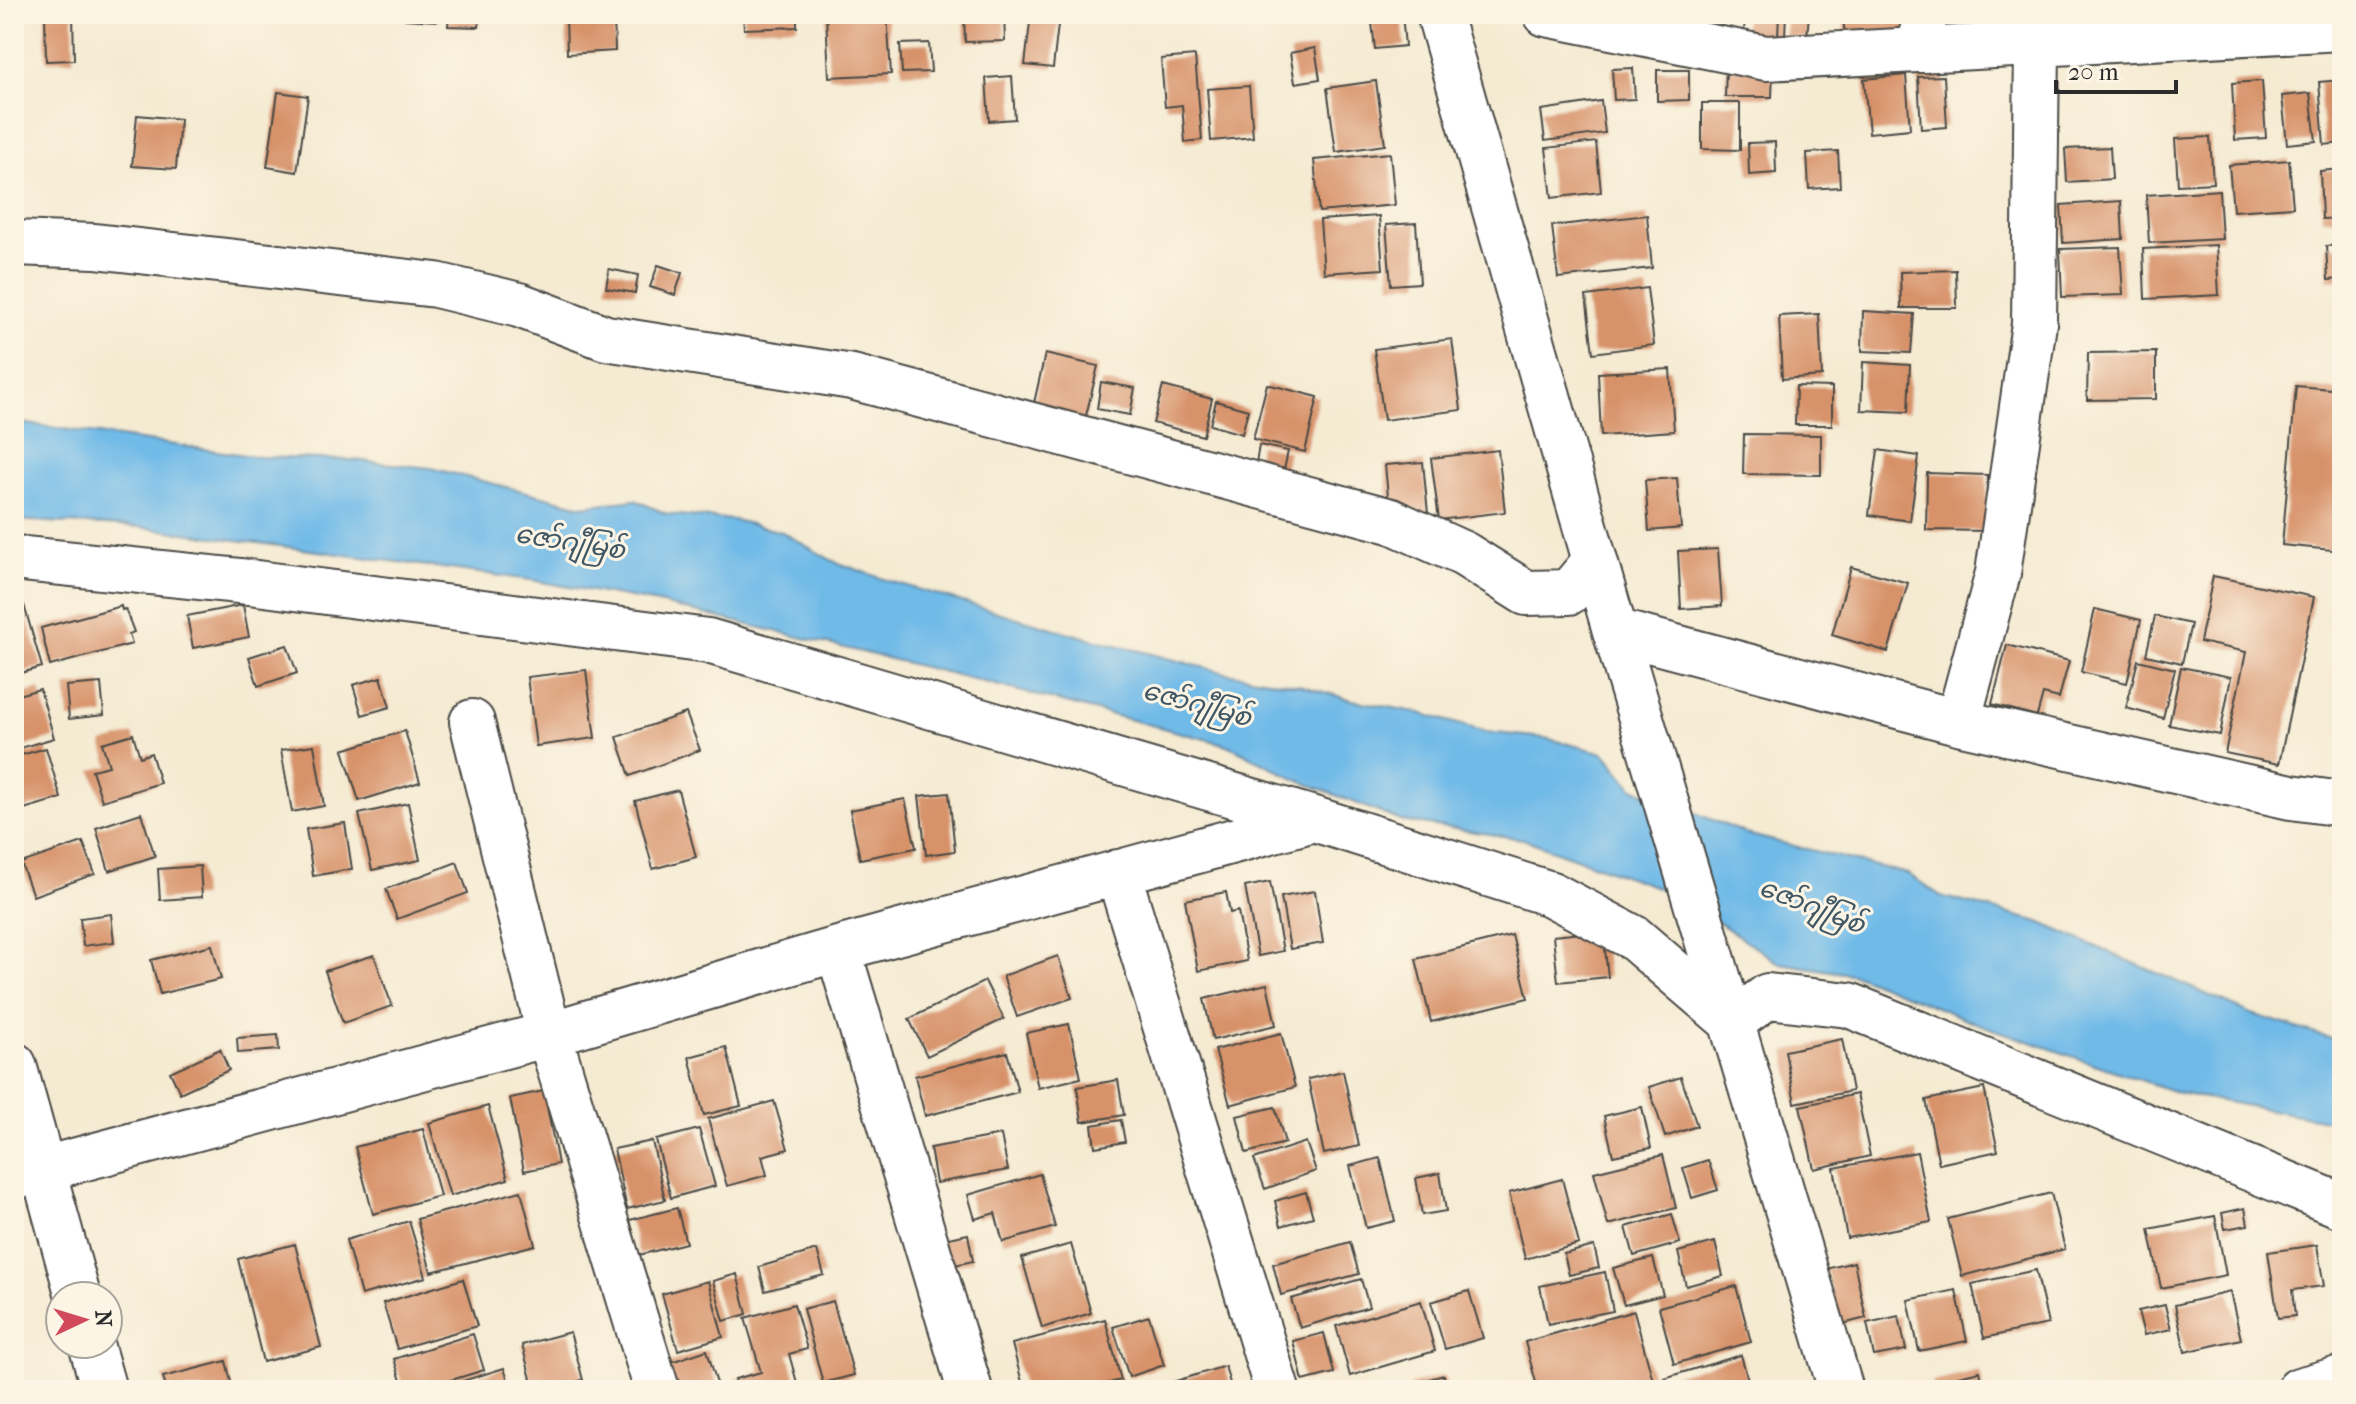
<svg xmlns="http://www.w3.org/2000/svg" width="2356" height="1404" font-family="'IM FELL French Canon','Noto Sans Myanmar',serif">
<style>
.water{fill:#6fbae8;stroke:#4d728a;stroke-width:2}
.building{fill:#d79269}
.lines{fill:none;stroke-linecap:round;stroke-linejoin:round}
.minor-casing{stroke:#494844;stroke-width:48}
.minor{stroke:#fff;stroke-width:44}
.labels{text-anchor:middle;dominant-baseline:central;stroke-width:6;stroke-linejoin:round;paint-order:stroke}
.water-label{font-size:26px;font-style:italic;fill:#3f5664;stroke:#fcf5e5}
</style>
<rect width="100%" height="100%" fill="#fcf5e5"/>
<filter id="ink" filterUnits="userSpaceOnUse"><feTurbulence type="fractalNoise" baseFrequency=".0125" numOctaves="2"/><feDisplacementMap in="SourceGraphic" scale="16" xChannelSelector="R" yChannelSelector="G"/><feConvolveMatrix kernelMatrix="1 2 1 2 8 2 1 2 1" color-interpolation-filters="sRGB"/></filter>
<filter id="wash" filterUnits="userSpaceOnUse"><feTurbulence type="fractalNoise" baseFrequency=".006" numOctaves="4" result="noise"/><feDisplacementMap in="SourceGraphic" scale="32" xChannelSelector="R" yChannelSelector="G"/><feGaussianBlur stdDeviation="1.8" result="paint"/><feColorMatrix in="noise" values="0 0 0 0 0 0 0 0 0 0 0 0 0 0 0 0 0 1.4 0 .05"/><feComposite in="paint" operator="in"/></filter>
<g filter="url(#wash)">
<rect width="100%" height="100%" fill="#f5ebd3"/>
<path class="water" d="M14,422L259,457L353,460L431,468L582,506L635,500L667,514L734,520L782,532L833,561L883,579L1073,634L1226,673L1299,685L1352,700L1420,713L1486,732L1545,738L1604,753L1633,788L1750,835L1908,874L1941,896L2039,922L2252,1014L2342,1042V1123L2178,1093L1976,1023L1856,975L1779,963L1676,894L1523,839L1401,821L1293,778L1228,745L965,677L658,603L531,580L139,527L14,520Z"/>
<g id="blocks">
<path class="building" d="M45,14H73L74,60L46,61Z
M405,14H438V21L405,19Z
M449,14H480L479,27L448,26Z
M566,14H614L615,51L567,54Z
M743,14H797V27L744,29Z
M826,14H887L891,74L829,77Z
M964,14H1004L1005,41L965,42Z
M1031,14L1059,16L1053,68L1025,65Z
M1371,14H1402L1405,46L1375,49Z
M1745,14H1779L1778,36L1744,34Z
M1786,14H1809L1807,38L1785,36Z
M1843,14H1906L1908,36L1845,40Z
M929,43L931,72L902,73L900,44Z
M1315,48L1320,79L1295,83L1290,53Z
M1195,56L1202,140L1185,142L1182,105L1165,107L1161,59Z
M1726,67L1773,68L1772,97H1725Z
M1633,68L1635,99L1614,100L1612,69Z
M1657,70H1689V100L1657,101Z
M1906,75L1910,129L1869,133L1864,79Z
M1012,76L1015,119L989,121L986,78Z
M1944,76L1947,127L1921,129L1918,77Z
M2342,80V143L2324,145L2319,82Z
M1376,81L1385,145L1336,152L1327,88Z
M2262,81L2266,138L2235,140L2232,83Z
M1249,86L1253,137L1211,141L1207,89Z
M278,92L308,96L297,172L267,167Z
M2310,93L2316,141L2287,144L2282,96Z
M1601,101L1605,133L1545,141L1541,110Z
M1702,103H1740V150L1702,149Z
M137,115L180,119L176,169L132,166Z
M2210,137L2213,183L2178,185L2175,139Z
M1596,142L1601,192L1552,198L1546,148Z
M1775,142L1776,173L1749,175L1748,143Z
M2110,147L2112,179L2067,182L2065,149Z
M1838,151L1840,187L1809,189L1807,153Z
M1390,153L1395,205L1319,212L1314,160Z
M2289,160L2293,207L2233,211L2229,165Z
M2342,169V218L2322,219L2320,171Z
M2219,190L2222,239L2149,243L2146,195Z
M2121,201L2123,239L2063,243L2061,205Z
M1647,215L1652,268L1558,278L1552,226Z
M1379,216L1383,269L1324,273L1320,220Z
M1416,223L1420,283L1391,285L1386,225Z
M2216,245L2219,295L2145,299L2143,249Z
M2342,245V279L2328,280L2326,246Z
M2120,247L2123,295L2062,297L2060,249Z
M658,265L682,273L675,295L650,287Z
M609,269L638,275L635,293L606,288Z
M1956,270L1957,308H1901L1900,272Z
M1647,288L1654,345L1593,353L1586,296Z
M1863,311L1914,314L1911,353L1862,351Z
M1819,314L1822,376L1782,379L1779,316Z
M1452,339L1461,410L1384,420L1374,349Z
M2156,352V399L2087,400L2088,353Z
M1045,354L1098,366L1084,424L1032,412Z
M1863,362L1910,365L1908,412L1861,410Z
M1670,369L1674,431L1601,436L1598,373Z
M1101,382L1135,388L1130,415L1097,409Z
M1267,384L1318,397L1305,452L1253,439Z
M1163,386L1212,399L1203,436L1153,423Z
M1796,386L1832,387V425H1795Z
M2296,386L2342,390V551L2282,545Z
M1216,401L1248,410L1242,434L1210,425Z
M1744,434L1821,435V475L1743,474Z
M1259,445L1288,451L1283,475L1255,469Z
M1498,450L1505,512L1439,520L1431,458Z
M1878,450L1919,456L1910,521L1869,515Z
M1423,462L1428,514L1390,517L1385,465Z
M1927,473L1987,475L1986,531L1926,530Z
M1677,478L1681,528L1649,531L1645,480Z
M1718,549L1722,606L1681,609L1678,551Z
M1851,567L1908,583L1888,652L1832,635Z
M2213,576L2314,597L2279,764L2225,753L2246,652L2200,642Z
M24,605L42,667L14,675V608Z
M243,605L249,637L193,648L187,616Z
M121,606L122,610L125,609L134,632L129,634L132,644L50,666L41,628Z
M2095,609L2141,620L2127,683L2081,672Z
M2155,616L2191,624L2182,663L2146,655Z
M287,645L297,673L258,686L249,657Z
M2007,645L2069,661L2059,698L2043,694L2037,716L1992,704Z
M2138,660L2175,669L2163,718L2126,708Z
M2181,667L2231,677L2220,735L2169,725Z
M586,670L595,738L536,746L527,677Z
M381,677L390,707L362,715L353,685Z
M101,683L104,715L69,719L66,686Z
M40,689L54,738L20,748L14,724V696Z
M686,713L700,750L630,776L617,737Z
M405,731L420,782L359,801L343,750Z
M133,734L140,757L151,753L160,783L102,801L92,770L109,766L102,743Z
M314,745L324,806L292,812L281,750Z
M46,748L61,798L14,812V757Z
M678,790L696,857L653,869L635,801Z
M949,793L955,851L926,855L919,796Z
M905,799L916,848L860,859L850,810Z
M408,803L420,860L372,870L359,814Z
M141,813L155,856L109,871L96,828Z
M345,823L352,869L313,876L306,829Z
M83,842L95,874L33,896L21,863Z
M457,862L468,893L397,919L386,889Z
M200,866L202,897L160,900L158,869Z
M1270,882L1283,951L1258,956L1245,887Z
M1315,891L1323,943L1290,949L1281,897Z
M1226,892L1230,913L1238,911L1247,961L1198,971L1185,900Z
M111,914L114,942L83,946L80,918Z
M1603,931L1608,977L1558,982L1553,936Z
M1512,935L1528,998L1431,1022L1416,959Z
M212,945L221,979L160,994L151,960Z
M374,955L392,1006L343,1023L325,971Z
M1058,956L1072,998L1017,1017L1003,976Z
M985,981L1004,1019L927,1056L909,1019Z
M1267,984L1276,1025L1213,1040L1204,999Z
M1069,1024L1081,1078L1038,1088L1026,1033Z
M1281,1033L1295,1087L1230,1105L1215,1050Z
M278,1035L279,1050L238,1053L237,1038Z
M1842,1039L1852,1091L1795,1103L1785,1051Z
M726,1047L741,1106L704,1115L689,1057Z
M220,1049L229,1070L180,1093L170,1072Z
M1007,1052L1018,1092L925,1116L915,1076Z
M1343,1071L1359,1146L1324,1154L1308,1079Z
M1681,1077L1697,1126L1665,1137L1649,1087Z
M1118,1080L1124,1115L1082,1122L1077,1087Z
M1984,1088L1998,1151L1939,1164L1926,1100Z
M544,1091L558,1164L524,1171L510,1098Z
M1857,1094L1870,1156L1814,1169L1800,1106Z
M774,1101L788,1149L762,1156L767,1175L727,1186L708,1119Z
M488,1106L508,1179L450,1196L429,1123Z
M1275,1107L1285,1143L1246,1153L1237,1116Z
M1642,1107L1651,1148L1613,1156L1604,1116Z
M1121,1120L1125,1142L1095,1147L1092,1125Z
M423,1129L440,1196L373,1214L355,1147Z
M699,1129L715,1186L671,1198L656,1140Z
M1001,1135L1008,1170L936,1183L930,1148Z
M652,1141L665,1200L627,1209L614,1149Z
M1306,1142L1316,1171L1265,1189L1254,1159Z
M1917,1152L1931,1222L1847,1238L1834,1168Z
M1663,1155L1676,1208L1608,1225L1594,1172Z
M1380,1158L1395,1221L1366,1228L1350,1166Z
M1708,1160L1718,1190L1692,1198L1683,1168Z
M1440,1173L1446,1211L1422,1215L1416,1178Z
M1040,1174L1055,1227L1003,1242L995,1213L975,1219L968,1195Z
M1562,1179L1579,1244L1525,1259L1509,1193Z
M521,1191L535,1245L431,1272L417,1219Z
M1306,1192L1313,1217L1281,1226L1275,1201Z
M2051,1193L2065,1249L1962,1276L1948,1219Z
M677,1208L686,1243L639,1255L630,1220Z
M2245,1208L2248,1225L2225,1229L2222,1213Z
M1672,1214L1680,1243L1634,1256L1626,1227Z
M2215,1216L2226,1275L2161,1288L2149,1229Z
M409,1221L426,1277L361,1295L346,1240Z
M968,1234L973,1261L941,1268L935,1241Z
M1350,1242L1359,1274L1281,1295L1273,1264Z
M1715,1242L1723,1276L1686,1286L1678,1252Z
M295,1244L321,1347L263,1362L238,1259Z
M1071,1244L1091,1313L1042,1328L1022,1258Z
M2317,1245L2324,1286L2292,1290L2295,1316L2278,1318L2268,1252Z
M1594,1246L1599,1268L1569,1275L1564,1254Z
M817,1250L824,1275L765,1291L759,1267Z
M1653,1258L1663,1295L1624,1305L1613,1268Z
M1854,1262L1866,1318L1839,1325L1826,1269Z
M2036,1270L2048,1324L1984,1338L1972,1284Z
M1605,1272L1613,1311L1548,1324L1540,1286Z
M737,1274L747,1314L724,1321L713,1281Z
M463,1279L477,1326L397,1349L383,1303Z
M1361,1279L1369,1307L1300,1328L1291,1299Z
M708,1281L723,1337L678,1350L662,1294Z
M1736,1286L1751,1342L1674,1364L1659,1307Z
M1956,1290L1967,1341L1919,1351L1908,1300Z
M1469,1291L1483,1338L1445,1349L1431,1302Z
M2230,1292L2241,1339L2185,1352L2175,1305Z
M833,1301L854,1375L823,1383L803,1309Z
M1421,1301L1435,1351L1350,1376L1336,1326Z
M794,1304L807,1349L789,1354L799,1390H738L735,1379L761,1372L745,1318Z
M2165,1305L2171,1329L2144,1335L2138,1311Z
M1634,1311L1654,1384L1635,1390H1538L1525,1342Z
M1149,1316L1164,1365L1129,1377L1113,1327Z
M1899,1316L1906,1350L1874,1356L1867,1323Z
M1105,1319L1121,1380L1083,1390H1024L1012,1344Z
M570,1332L583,1380L547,1390H534L522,1345Z
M1324,1333L1334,1373L1303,1381L1293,1341Z
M473,1334L484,1370L419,1390H404L394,1359Z
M707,1350L718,1387L708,1390H667L659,1366Z
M1741,1355L1751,1390H1668L1664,1378Z
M226,1361L233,1390H167L163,1377Z
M1225,1366L1232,1390H1176L1173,1382Z
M504,1368L511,1390H437V1389Z
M1980,1371L1984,1390H1934L1932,1382Z
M1444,1375L1448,1390H1411L1410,1384Z"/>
</g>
</g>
<g filter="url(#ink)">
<use href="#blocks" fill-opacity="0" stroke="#494844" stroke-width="2"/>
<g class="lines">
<g class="minor-casing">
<path id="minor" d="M1439,14L1615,631L1841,1390
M1546,14L1766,58L2342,28
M1922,14L1925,50
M14,243L95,246L436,285L519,305L606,338L852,377L1391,521L1464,554L1526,593L1569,592L1595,561
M14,558L249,582L708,641L1314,819L1551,894L1634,938L1732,1022L1768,996L1849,1005L2342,1206
M1615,631L1958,722L2291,797L2342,804
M472,722L549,1034L657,1390
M1958,722L1998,573L2034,324L2037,44
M1118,872L1277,1390
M838,949L970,1390
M14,1065L78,1296
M14,1177L549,1034L838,949L1314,819
M91,1344L104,1390
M2299,1390L2342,1378"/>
</g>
<use href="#minor" class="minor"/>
</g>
</g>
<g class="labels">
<g class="water-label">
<text transform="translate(570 542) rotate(9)">ဇော်ဂျီမြစ်</text>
<text transform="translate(1197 704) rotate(15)">ဇော်ဂျီမြစ်</text>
<text transform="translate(1812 906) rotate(21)">ဇော်ဂျီမြစ်</text>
</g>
</g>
<rect width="2356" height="1404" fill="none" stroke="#fcf5e5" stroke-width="48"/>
<g transform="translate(84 1320) rotate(86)"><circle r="38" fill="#fcf5e5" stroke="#a8a49b" stroke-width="2"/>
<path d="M0-6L14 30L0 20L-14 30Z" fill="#d1495b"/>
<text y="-12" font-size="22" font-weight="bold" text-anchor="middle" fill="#2b2b2b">N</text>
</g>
<path d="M2056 80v12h120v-12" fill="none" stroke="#2b2b2b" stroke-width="4"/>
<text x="2068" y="80" font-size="24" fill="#2b2b2b" stroke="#fcf5e5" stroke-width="6" paint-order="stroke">20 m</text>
</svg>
